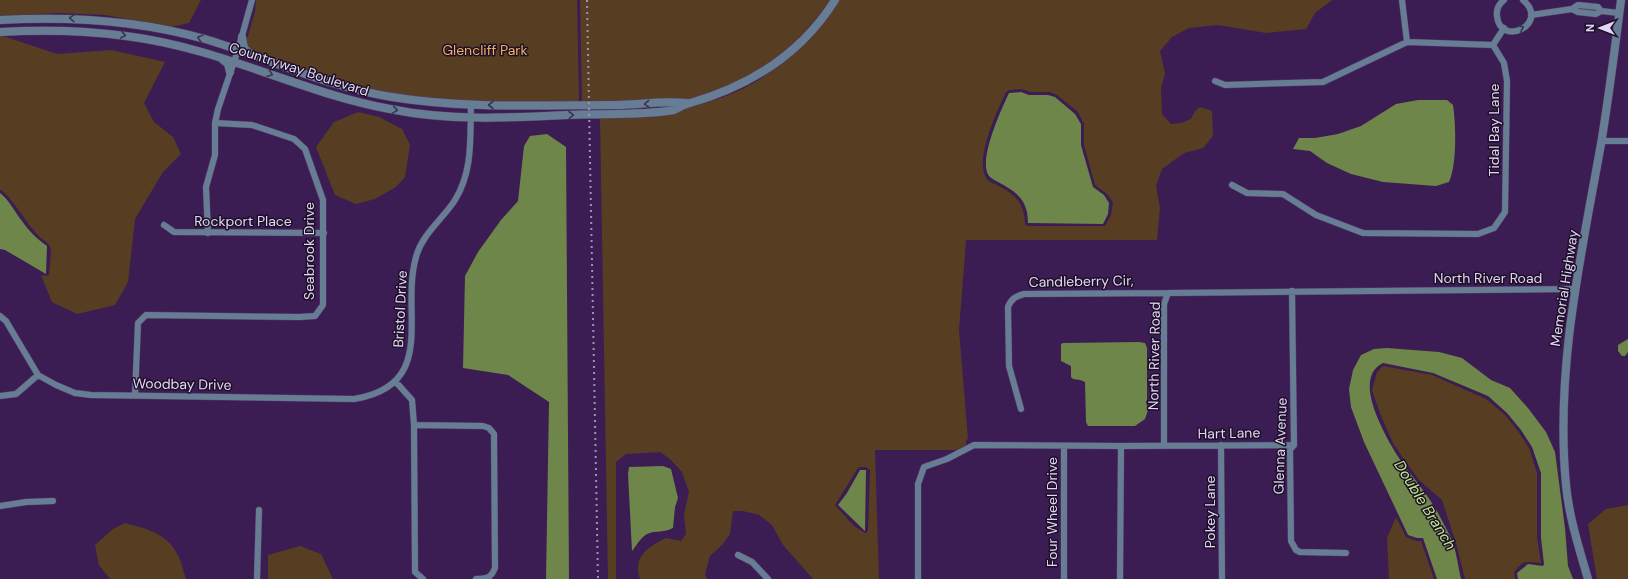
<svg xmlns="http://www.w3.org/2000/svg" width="1628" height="579" font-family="'DM Sans',sans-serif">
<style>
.green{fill:#573e22;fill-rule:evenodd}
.water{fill:#6e8649}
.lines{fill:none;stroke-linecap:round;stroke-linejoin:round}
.minor-casing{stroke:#563a6d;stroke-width:7}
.tertiary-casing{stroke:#563a6d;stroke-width:9}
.minor{stroke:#667d93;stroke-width:6}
.tertiary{stroke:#667d93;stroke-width:8}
.rail{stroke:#a48eb8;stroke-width:2;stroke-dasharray:2 4;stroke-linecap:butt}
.oneway{stroke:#36364d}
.labels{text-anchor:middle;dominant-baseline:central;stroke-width:3;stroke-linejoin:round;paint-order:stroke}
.park-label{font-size:14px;fill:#f2ae65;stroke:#1c1027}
.street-label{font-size:14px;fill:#e4d4f6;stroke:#1c1027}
.water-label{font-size:15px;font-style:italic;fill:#c3e78f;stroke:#1c1027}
</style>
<rect width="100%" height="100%" fill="#3b1d53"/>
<path class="green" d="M0,0H201L189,23L171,27L105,15L59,13L0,16Z
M256,0H577L579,102C508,102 436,104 366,89C328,80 290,65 253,52L248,48L246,42L255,12Z
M580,0H830C800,42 771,67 723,88C712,92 701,98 689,99C655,104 617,101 582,102Z
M839,0H1332L1315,13L1306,29L1266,33L1218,25L1189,28L1172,37L1160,51L1165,74L1161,88L1162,114L1171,124L1181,123L1191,119L1195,111L1200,107L1212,111L1213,136L1203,148L1184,153L1162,169L1156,186L1160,208L1157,240H966L959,330L968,439L966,440V445L957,450H875L879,579H813L783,545L772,525L759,515L743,511H733L730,534L722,545L710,556L705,574L707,579H640C632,557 649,546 666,538L681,541L686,534L684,514L689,492L682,472L670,459L660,452L626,454L616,462V579H608L600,119L598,118C634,113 672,111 707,102C760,89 811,46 839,0ZM1022,89L1030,92H1050L1057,95L1078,112L1084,124V145L1095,185L1107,194L1113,202L1111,215L1105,226H1027L1025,224C1024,203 1017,196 999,186C996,184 990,183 988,180C972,163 998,109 1006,92L1009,90ZM860,467H866L870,470L868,531L865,533L854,526L835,505L858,468Z
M0,35L57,54L111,50L165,62L144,103L154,122L173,137L181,154L163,172L135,219L128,282L115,305L77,314L52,302L41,275L46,276L49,275L51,252L50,246C46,241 40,238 36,233C23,219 15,201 0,189Z
M358,112L379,117L402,129L410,145L405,177L396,187L375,199L356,204L335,195L316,147L334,122Z
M1383,366L1432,375L1486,399L1505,415L1518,431L1529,448L1537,473V538L1541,563C1526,562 1524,559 1514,572L1515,579H1465L1456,543L1442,500L1419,480L1394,445L1381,416L1372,390L1377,372Z
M1628,505V579H1597L1588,524L1606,509Z
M1396,517L1406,537L1416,541H1421L1434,579H1389L1387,538Z
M125,523C144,528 166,533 176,552C181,559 183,570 186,579H110L99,565L95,545L113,529Z
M300,546L321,554L333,579H268V555Z"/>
<path class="water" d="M1021,92L1029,95H1048L1055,97L1075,114L1081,124V145L1093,187L1104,195L1109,203L1108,214L1103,224L1028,223C1028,200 1017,192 998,182C993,179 989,178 987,172C981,154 1001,110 1009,93Z
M1418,100H1447L1453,105C1456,125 1457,165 1449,182L1436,186L1383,182L1351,174L1327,163L1310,151L1293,149L1299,138H1315L1338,134L1361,126L1396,104Z
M547,134L566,147L569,579H546L549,402L508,375L463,368L465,276L478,252L501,220L518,201L524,146L530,136Z
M0,193C10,201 14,211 22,221C29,231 37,239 47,246L46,274L5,250L0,249Z
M1628,339V352L1625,356H1622L1618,351V345Z
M1139,342L1145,343L1147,348V400L1146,402L1148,410L1145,419L1135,426H1088L1086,422L1085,382L1080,380L1073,379L1071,377V366L1061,361V344L1063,343Z
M1387,348L1439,352L1462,358L1491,380L1510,388L1528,408L1546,432L1555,452L1565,528L1568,566L1573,579H1518L1517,573L1528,564L1543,566L1544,564L1541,538V473L1532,447L1521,430L1507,413L1488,396L1433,373L1383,363C1354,377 1380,425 1391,445C1404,469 1425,489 1438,513C1443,523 1449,533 1453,543C1457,555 1458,567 1461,579H1437L1423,538H1417L1408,535L1364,442L1351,407L1349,389L1353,370L1361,355L1374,349Z
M663,466L671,469L678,498L675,507L673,528C664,533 656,530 647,534C641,537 636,546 632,551L628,474L629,467Z
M860,470H866L865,531L838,505L847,493Z"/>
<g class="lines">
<g class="minor-casing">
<path id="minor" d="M1402,0L1407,42
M1504,0C1499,4 1496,9 1497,16C1500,48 1551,24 1523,0
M1572,9L1578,12L1596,14L1601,11L1619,13
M1531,15L1572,9L1578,5L1598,7L1601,11
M1493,45L1504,28
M1215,81L1225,85L1323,82L1407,42L1493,45L1504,63L1507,81L1505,212L1494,228L1478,234L1363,233L1316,215L1283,194L1247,193L1232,185
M1601,141H1628
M164,225L174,232L324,233
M208,233L206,187L215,155V123L218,109L238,50L252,0
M1292,291L1294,445L1290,450L1291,541L1296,550L1300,552L1346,553
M0,316L6,321L38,375L56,385L75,393L91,395L354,399C439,385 400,313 416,257C422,234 443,219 455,200C473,171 470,138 471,105
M395,381L412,400L414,425L415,572L423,579
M135,395L138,323L146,315L299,317L315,316L323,305V200L305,149L294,139L252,125L215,123
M0,396L16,394L38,375
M1021,409L1009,366L1008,307C1011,299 1016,296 1024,294L1168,293
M414,425L483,426L489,428L494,434L495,568C491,578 487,579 476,579
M1221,445L1222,579
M1064,446V579
M1164,446V304L1168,293L1575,289
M0,506L26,502L53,501
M738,555L752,562L768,579
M257,579L259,510
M918,579V484L924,467L947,459L974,445L1121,446L1294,445
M1120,579L1121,446"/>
</g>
<g class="tertiary-casing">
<path id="tertiary" d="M0,20C69,16 138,20 205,39C268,58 327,87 392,97C466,109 542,105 616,105C639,105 663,100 686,103
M0,32C67,28 133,32 198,51C263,69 324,97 390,109C448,121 508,118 567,115C602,113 639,116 674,110C679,108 684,104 690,103C750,86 801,54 835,0
M242,37L244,48L249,53
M221,58L228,64L230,72
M1588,579C1579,548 1569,517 1566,485C1555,370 1581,256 1601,144C1609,96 1615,48 1621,0"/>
</g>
<use href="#minor" class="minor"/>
<use href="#tertiary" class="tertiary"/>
<path class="rail" d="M587,0L598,579"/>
</g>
<defs><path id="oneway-chevron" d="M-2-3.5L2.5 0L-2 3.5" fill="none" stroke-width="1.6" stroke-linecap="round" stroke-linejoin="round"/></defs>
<g class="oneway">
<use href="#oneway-chevron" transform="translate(72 18) rotate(-177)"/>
<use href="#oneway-chevron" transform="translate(1521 28) rotate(-28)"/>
<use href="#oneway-chevron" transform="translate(123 35) rotate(10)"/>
<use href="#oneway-chevron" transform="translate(200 38) rotate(-165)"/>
<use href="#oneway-chevron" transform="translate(270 74) rotate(20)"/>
<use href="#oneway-chevron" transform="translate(647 104) rotate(176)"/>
<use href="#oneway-chevron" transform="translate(491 105) rotate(180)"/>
<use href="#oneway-chevron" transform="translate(395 110) rotate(9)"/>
<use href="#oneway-chevron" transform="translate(571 115) rotate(-2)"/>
</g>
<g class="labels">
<g class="park-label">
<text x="485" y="50">Glencliff Park</text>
</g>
<g class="street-label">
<text transform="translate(299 69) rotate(18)">Countryway Boulevard</text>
<text transform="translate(1494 130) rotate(-90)">Tidal Bay Lane</text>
<text x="243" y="221">Rockport Place</text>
<text transform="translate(309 251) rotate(-90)">Seabrook Drive</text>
<text x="1488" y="278">North River Road</text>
<text transform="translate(1081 281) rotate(-1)">Candleberry Cir,</text>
<text transform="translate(1564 288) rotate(-81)">Memorial Highway</text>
<text transform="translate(400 309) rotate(-87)">Bristol Drive</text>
<text transform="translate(1154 356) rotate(-89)">North River Road</text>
<text transform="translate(182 384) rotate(1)">Woodbay Drive</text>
<text transform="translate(1229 433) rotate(-1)">Hart Lane</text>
<text transform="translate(1280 446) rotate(-88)">Glenna Avenue</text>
<text transform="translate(1052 512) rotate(-90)">Four Wheel Drive</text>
<text transform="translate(1210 512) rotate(-90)">Pokey Lane</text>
</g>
<g class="water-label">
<text transform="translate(1425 505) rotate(58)">Double Branch</text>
</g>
</g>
<g transform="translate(1600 28) rotate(270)" stroke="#1c1027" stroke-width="3" paint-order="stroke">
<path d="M0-3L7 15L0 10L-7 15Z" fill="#e4d4f6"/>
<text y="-6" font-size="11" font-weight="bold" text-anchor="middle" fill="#e4d4f6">N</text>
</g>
</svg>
